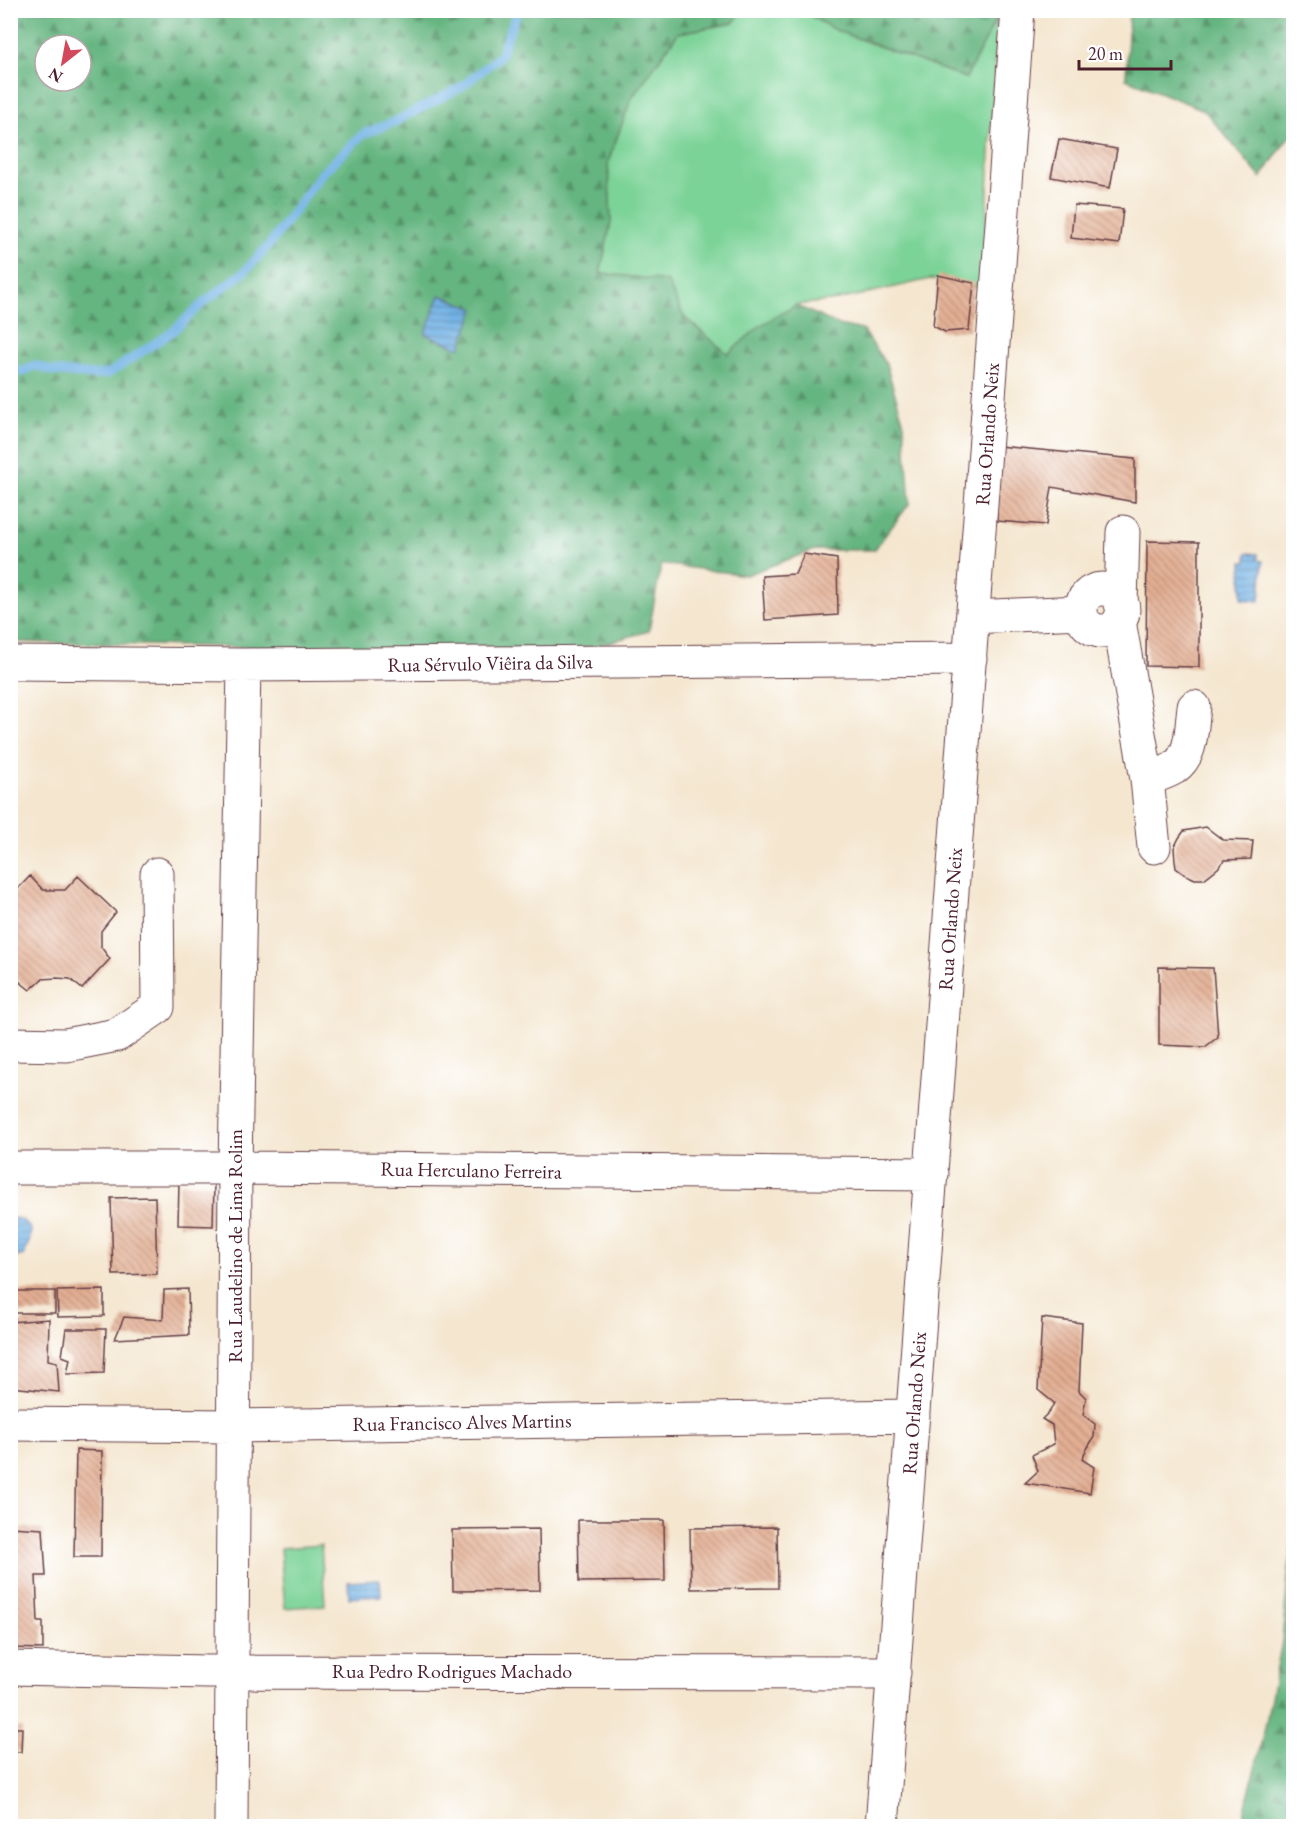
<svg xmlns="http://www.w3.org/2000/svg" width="1304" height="1837" font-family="'EB Garamond',serif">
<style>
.grass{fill:#7cd397;stroke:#637961;stroke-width:1.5}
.forest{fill:url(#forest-firs);stroke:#586a56;stroke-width:1.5;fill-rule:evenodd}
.water{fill:url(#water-rules);stroke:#5d6888;stroke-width:1.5}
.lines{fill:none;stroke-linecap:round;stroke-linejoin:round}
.stream{stroke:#70b1e4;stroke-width:9}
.building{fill:url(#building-back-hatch)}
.minor-casing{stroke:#643d44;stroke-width:35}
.minor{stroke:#fff;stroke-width:33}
.labels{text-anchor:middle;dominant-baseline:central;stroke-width:6;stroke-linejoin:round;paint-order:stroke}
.street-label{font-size:20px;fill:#4a1f2b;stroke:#fff}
</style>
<defs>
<pattern id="forest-firs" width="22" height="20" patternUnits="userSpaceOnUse" patternTransform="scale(1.5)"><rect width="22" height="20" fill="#65b580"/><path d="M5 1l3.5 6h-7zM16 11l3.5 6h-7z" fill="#559369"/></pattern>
<pattern id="water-rules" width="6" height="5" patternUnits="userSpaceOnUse" patternTransform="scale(1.5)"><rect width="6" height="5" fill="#70b1e4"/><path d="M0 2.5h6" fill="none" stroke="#5e8fb9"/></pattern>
<pattern id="building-back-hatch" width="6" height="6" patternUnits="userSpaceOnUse" patternTransform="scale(1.5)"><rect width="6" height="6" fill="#e3af93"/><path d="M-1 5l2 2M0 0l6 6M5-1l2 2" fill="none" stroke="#ba8e78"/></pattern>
</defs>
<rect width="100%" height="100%" fill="#fff"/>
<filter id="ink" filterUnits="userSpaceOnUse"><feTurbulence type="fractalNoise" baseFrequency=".0167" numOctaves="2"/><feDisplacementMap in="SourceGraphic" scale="12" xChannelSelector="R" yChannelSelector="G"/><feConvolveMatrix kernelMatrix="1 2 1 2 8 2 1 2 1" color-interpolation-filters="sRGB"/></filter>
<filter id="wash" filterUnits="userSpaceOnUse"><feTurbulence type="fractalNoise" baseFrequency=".008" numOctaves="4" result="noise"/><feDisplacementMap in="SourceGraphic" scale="24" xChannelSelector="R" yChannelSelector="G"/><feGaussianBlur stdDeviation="1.35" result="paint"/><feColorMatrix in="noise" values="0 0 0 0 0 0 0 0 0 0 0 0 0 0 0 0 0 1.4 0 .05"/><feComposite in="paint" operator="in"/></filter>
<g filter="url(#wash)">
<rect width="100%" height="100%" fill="#f4e6cf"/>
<path class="grass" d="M742,11H802L835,30L966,78L997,17L983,288L930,279L838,300L796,305L752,333L728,354L684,317L667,281L600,274L611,222L608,162L631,99L678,33L733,23Z
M321,1545L325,1605L285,1608L280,1548Z"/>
<path class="forest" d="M11,11H742L733,23L678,33L631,99L608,162L611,222L600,273L667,281L684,317L728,354L761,325L796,305L838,325L863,330L886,364L904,424L910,503L874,550H814L746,575L661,564L649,631L568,654L11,642ZM45,45H81V81H45Z
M964,11L997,17L966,78L835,30L802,11Z
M1129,11H1293V137L1288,138L1261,178L1204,110L1126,79Z
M1293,1522V1826H1241L1266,1723L1282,1642Z"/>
<path class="water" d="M440,295L475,309L460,348L425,334Z
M1247,553L1258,554V560L1263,561L1260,601L1242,599V562H1247Z
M14,1218L22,1220L31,1229L30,1239L24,1255L11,1258V1233Z
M380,1580L381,1596L349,1598L348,1582Z"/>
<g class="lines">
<path class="stream" d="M10,366L23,372L35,365L51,371L93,375L108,374L172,332L203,303L243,273L270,244L321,174L363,134L394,122L460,88L500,56L518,10"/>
</g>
<g id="blocks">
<path class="building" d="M1059,139L1117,149L1110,188L1051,177Z
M1074,205L1123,209L1119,244L1071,238Z
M938,275L974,283L969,330L945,332L933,326Z
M998,446L1135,459V502L1052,487L1046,525L997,521Z
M1147,541L1199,542V667L1146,666Z
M804,554L837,559L838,615L765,620L762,576L795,574Z
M1206,827L1223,840L1253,841L1251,859L1224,860L1218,868L1204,879H1195L1184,874L1176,868L1175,861L1174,848L1179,838L1184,831Z
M30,876L43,890H65L78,876L116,912L101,931V947L110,959L82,989L70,979L57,978L42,979L30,990L10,974V943L13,919L10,917V897Z
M1159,967L1213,968L1218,1037L1205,1047L1159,1045Z
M179,1183L214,1184L213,1226L178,1225Z
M155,1197L157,1274L113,1275L111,1198Z
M188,1289L189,1335L115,1339L124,1317L163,1320L164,1290Z
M104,1290V1316L58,1317L57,1291Z
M10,1291H55V1313H10Z
M1042,1318L1082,1323L1079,1391L1086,1398L1083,1415L1095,1424L1094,1437L1084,1454L1083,1460L1094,1467L1090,1493L1025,1483L1038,1471L1032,1455L1054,1444L1052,1425L1042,1419L1050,1411L1054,1403L1038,1390Z
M49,1319L48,1360L57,1362L59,1392L10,1387V1322Z
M66,1329H106L104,1373L67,1374L70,1359L62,1356Z
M76,1450L102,1451L101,1557H74Z
M578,1520H664L665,1581L579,1582Z
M10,1527L43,1529L46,1576H36L38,1622H43V1649L10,1648Z
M777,1527L778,1588L691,1589L690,1528Z
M539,1529L540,1590L453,1591L452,1530Z
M10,1728H22L21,1752H10Z"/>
</g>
</g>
<g filter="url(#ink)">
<use href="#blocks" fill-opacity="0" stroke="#643d44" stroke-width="1.5"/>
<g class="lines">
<g class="minor-casing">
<path id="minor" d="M1081 610a21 21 0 1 1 42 0a21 21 0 1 1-42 0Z
M1121,604L1123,532
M973,617L1081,612
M1119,621L1147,779L1154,847
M10,663L244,665L970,659
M1147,779C1155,776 1166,773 1174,768C1193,755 1191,728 1194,707
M10,1044L66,1045L117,1035L158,1007L157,874
M10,1168H235L932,1174
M10,1424L233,1426L913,1416
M10,1668L208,1672L894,1673
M231,1826L235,1168L244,665
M882,1826L1018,10"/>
</g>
<use href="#minor" class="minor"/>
</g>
</g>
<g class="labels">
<g class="street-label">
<text transform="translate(987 434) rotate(-86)">Rua Orlando Neix</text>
<text transform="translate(490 663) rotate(-1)">Rua Sérvulo Viêira da Silva</text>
<text transform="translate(950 919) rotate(-86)">Rua Orlando Neix</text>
<text transform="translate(471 1170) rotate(1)">Rua Herculano Ferreira</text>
<text transform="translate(235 1246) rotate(-90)">Rua Laudelino de Lima Rolim</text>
<text transform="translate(914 1403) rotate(-86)">Rua Orlando Neix</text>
<text transform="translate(462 1422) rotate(-1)">Rua Francisco Alves Martins</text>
<text x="452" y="1671">Rua Pedro Rodrigues Machado</text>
</g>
</g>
<rect width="1304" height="1837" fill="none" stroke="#fff" stroke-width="36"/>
<g transform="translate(63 63) rotate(211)"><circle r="28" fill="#ffffff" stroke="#b7a5aa" stroke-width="1.5"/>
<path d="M0-4.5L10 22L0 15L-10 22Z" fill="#d1495b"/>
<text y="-9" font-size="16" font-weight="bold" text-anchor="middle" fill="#4a1f2b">N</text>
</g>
<path d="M1079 60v9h92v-9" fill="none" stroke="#4a1f2b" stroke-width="3"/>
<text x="1088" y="60" font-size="18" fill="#4a1f2b" stroke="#ffffff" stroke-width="4.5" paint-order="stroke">20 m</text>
</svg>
